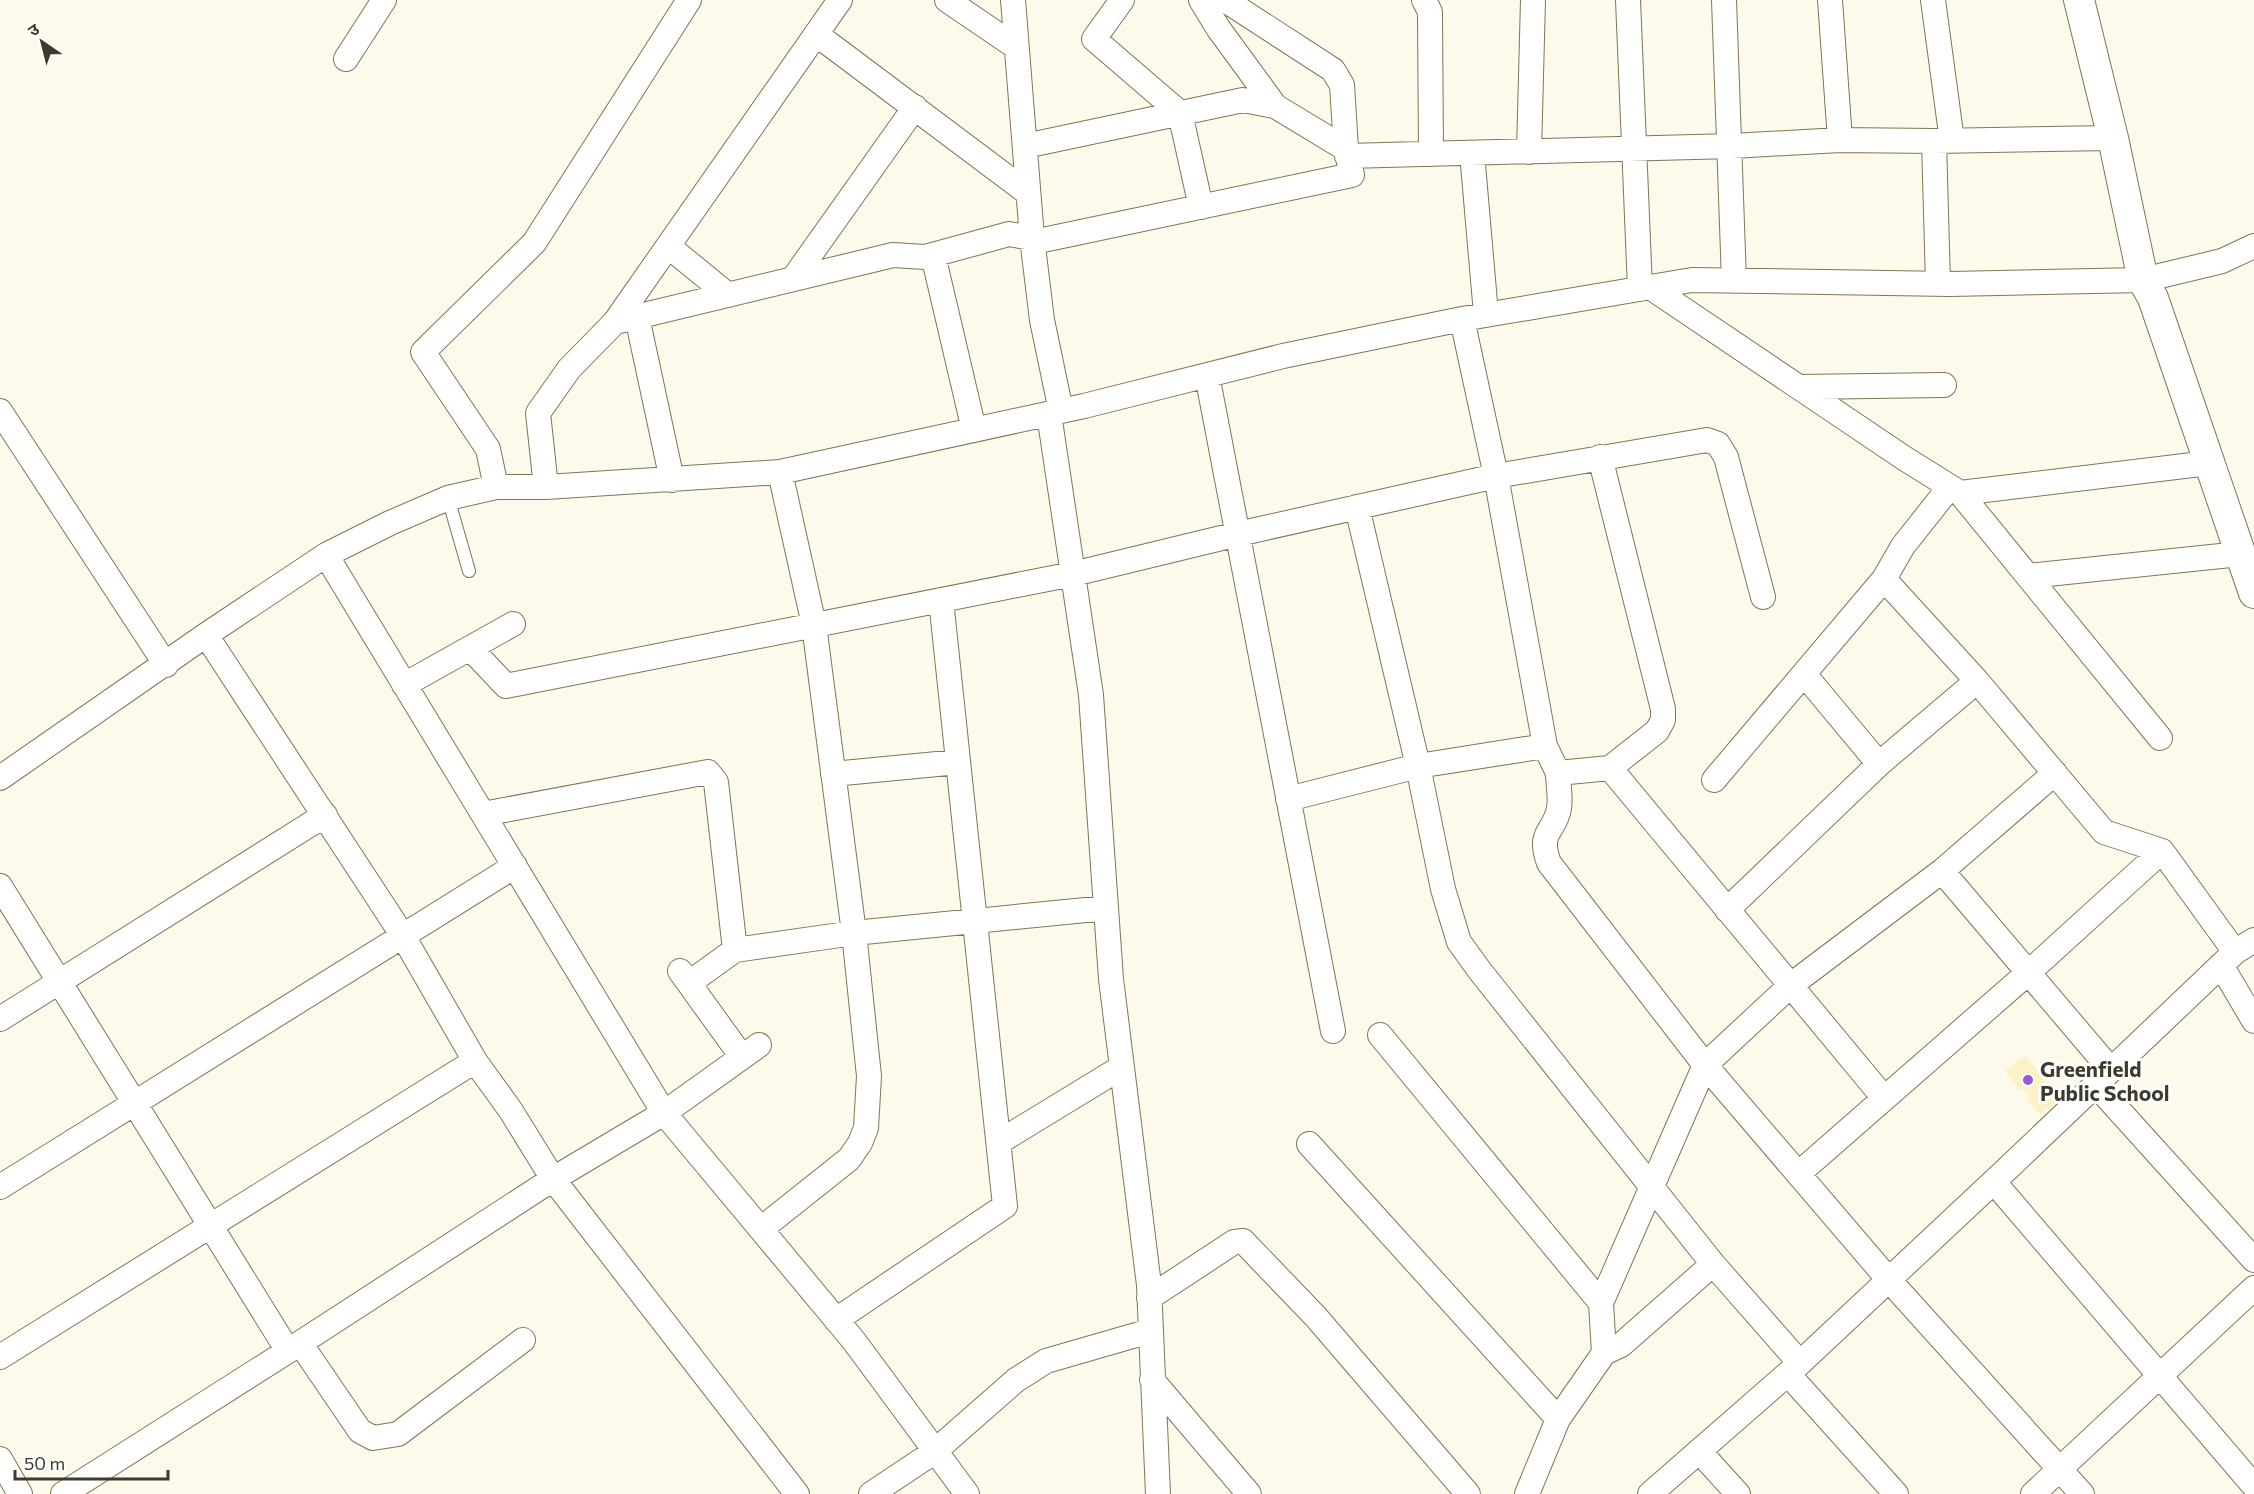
<svg xmlns="http://www.w3.org/2000/svg" width="2254" height="1494" font-family="Commissioner,'Noto Sans Devanagari',sans-serif">
<style>
.built{fill:#fdf1c5}
.lines{fill:none;stroke-linecap:round;stroke-linejoin:round}
.service-casing{stroke:#7f7656;stroke-width:14}
.minor-casing{stroke:#7f7656;stroke-width:26}
.tertiary-casing{stroke:#7f7656;stroke-width:32}
.service{stroke:#fff;stroke-width:12}
.minor{stroke:#fff;stroke-width:24}
.tertiary{stroke:#fff;stroke-width:30}
.poi-dot{fill:#995ad1;stroke:#fff;stroke-width:2}
.labels{text-anchor:middle;dominant-baseline:central;stroke-width:6;stroke-linejoin:round;paint-order:stroke}
.poi-label{font-size:21px;font-weight:bold;fill:#3e3a2c;stroke:#fff;text-anchor:start}
</style>
<rect width="100%" height="100%" fill="#fdfaeb"/>
<path class="built" d="M2025,1055L2060,1099L2040,1115L2027,1099L2029,1097L2023,1089L2020,1090L2005,1071Z"/>
<g class="lines">
<g class="service-casing">
<path id="service" d="M448,498L469,571"/>
</g>
<g class="minor-casing">
<path id="minor" d="M947,0L1016,47
M1013,0L1032,238L1042,320L1061,411
M1122,0L1094,39L1180,113L1201,207
M1201,0L1218,28L1275,106
M1225,0L1333,70L1342,85L1346,149
M1424,0L1430,12L1431,154
M1628,0L1640,289
M1724,0L1734,281
M1830,0L1840,140
M1933,0L1952,141
M816,34L1028,193
M346,59L384,0
M1934,141L1938,284
M1529,152L1533,0
M1472,153L1486,314
M1347,156L1732,146L1840,140L1934,141L2113,138
M668,246L728,295
M933,255L974,430
M793,279L915,107
M1650,287L1904,458L1960,493L2160,738
M637,317L672,480
M1462,319L1496,476L1545,746L1558,773
M615,322L840,0
M1207,375L1333,1031
M1799,387L1944,385
M0,411L166,665
M1049,414L1091,695L1111,979L1149,1285L1158,1494
M1600,457L1663,709V720L1657,731L1610,768L1558,773C1558,784 1561,797 1559,808C1555,833 1537,830 1549,863L1705,1065L1889,1280L2082,1494
M496,487L488,449L423,352L534,243L689,0
M546,487L538,413L569,369L615,322L893,255L925,257L1009,234L1043,240L1352,175L1346,149L1275,106L1243,100L1025,146
M1949,488L1903,546L1884,579L1977,681L2104,832L2162,851L2235,952
M1960,493L2209,463
M1357,507L1418,766L1443,889L1459,942L1480,971L1713,1264L1800,1363
M326,555L664,1113L854,1341L967,1494
M2028,576L2240,554
M206,635L403,936L475,1061L511,1111L553,1179L797,1494
M470,648L506,686L1073,574L1238,534L1496,476L1707,440L1718,444L1726,457L1763,597
M1804,674L1879,764
M404,685L513,624
M1610,768L1884,1098
M833,774L958,762
M0,778L206,635L326,555L390,523L448,498L496,487H546L780,472L1084,406L1283,356L1462,319L1692,280L1950,284L2143,280L2222,261L2254,246
M1714,780L1884,579
M1288,799L1418,766L1545,746
M483,814L708,772L716,782L735,950
M1942,871L2111,1070
M0,886L288,1351
M1727,910L1879,764L1977,681
M2221,965L2254,1021
M680,971L742,1057
M689,983L735,950L854,933L1106,908
M0,1019L325,815
M1380,1035L1601,1303
M2096,1085L2254,1260
M999,1142L1122,1067
M1309,1144L1558,1419
M1798,1174L2029,972L2162,851
M1994,1182L2254,1486
M0,1187L515,866
M761,1229L849,1159L860,1143L866,1128L869,1076L854,933L814,625L780,472
M1149,1298L1234,1242L1243,1241L1316,1317L1468,1494
M836,1320L1005,1206L941,600
M300,1343L360,1431L373,1438L398,1434L523,1340
M1604,1353L1601,1303L1705,1065L1791,985L1942,871L2055,773
M0,1357L475,1061
M1788,1374L1896,1494
M1152,1380L1249,1494
M1699,1451L1738,1494
M0,1459L20,1494
M63,1494L288,1351L553,1179L664,1113L759,1045
M871,1494L934,1452L1016,1380L1046,1361L1150,1331
M1527,1494L1558,1419L1604,1353L1621,1345L1713,1264
M1650,1494L1800,1363L2006,1170L2235,952L2254,940
M2033,1494L2254,1288"/>
</g>
<g class="tertiary-casing">
<path id="tertiary" d="M2079,0L2113,138L2143,280L2153,298L2254,593"/>
</g>
<use href="#service" class="service"/>
<use href="#minor" class="minor"/>
<use href="#tertiary" class="tertiary"/>
</g>
<circle class="poi-dot" cx="2028" cy="1080" r="6"/>
<g class="labels">
<g class="poi-label">
<text x="2040" y="1068">Greenfield<tspan x="2040" dy="24">Public School</tspan></text>
</g>
</g>
<g transform="translate(42 42) rotate(325)" stroke="#ffffff" stroke-width="4.5" paint-order="stroke">
<path d="M0-4.5L10 22L0 15L-10 22Z" fill="#3e3a2c"/>
<text y="-9" font-size="16" font-weight="bold" text-anchor="middle" fill="#3e3a2c">उ</text>
</g>
<path d="M15 1470v9h153v-9" fill="none" stroke="#3e3a2c" stroke-width="3"/>
<text x="24" y="1470" font-size="18" fill="#3e3a2c" stroke="#ffffff" stroke-width="4.5" paint-order="stroke">50 m</text>
</svg>
